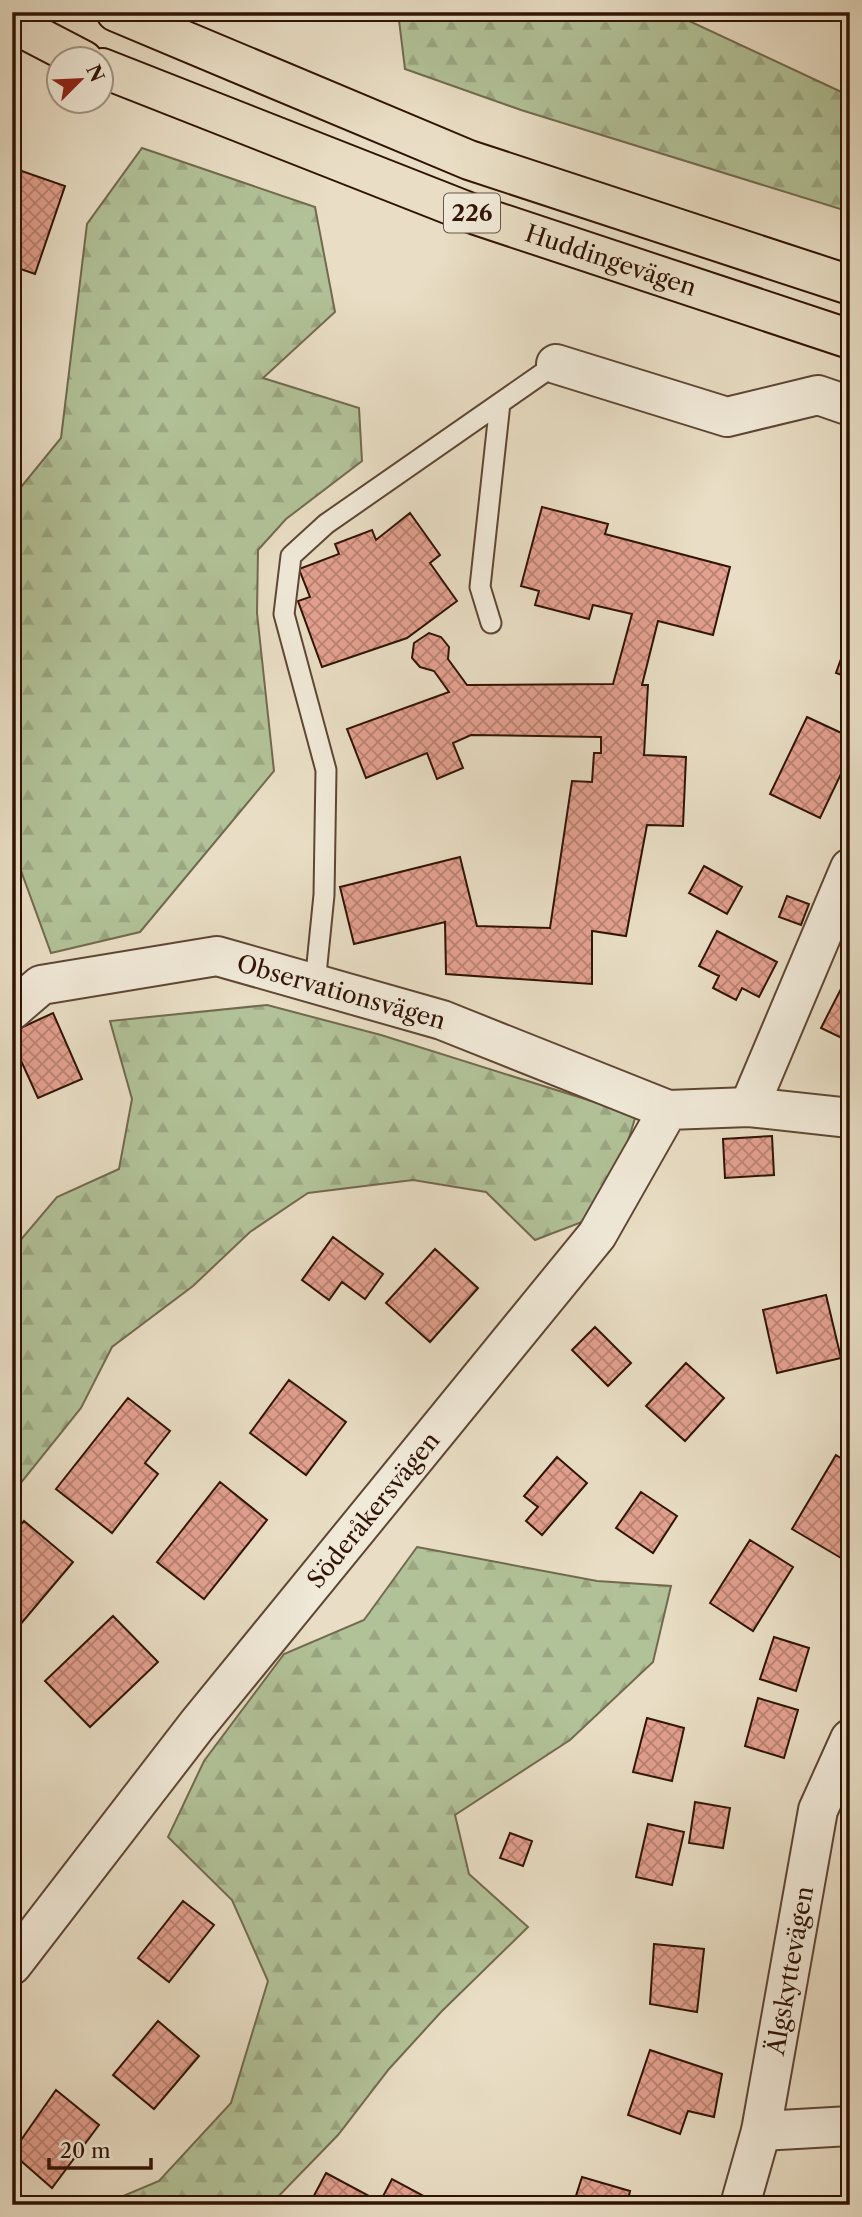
<svg xmlns="http://www.w3.org/2000/svg" width="862" height="2217" font-family="'Libre Caslon Text',serif">
<style>
.forest{fill:url(#forest-firs);stroke:#726a4e;stroke-width:2}
.building{fill:url(#building-cross-hatch);stroke:#311304;stroke-width:2}
.lines{fill:none;stroke-linecap:round;stroke-linejoin:round}
.service-casing{stroke:#5f4634;stroke-width:23}
.minor-casing{stroke:#5f4634;stroke-width:42}
.primary-casing{stroke:#311304;stroke-width:42}
.service{stroke:#f1ead9;stroke-width:19}
.minor{stroke:#f1ead9;stroke-width:38}
.primary{stroke:#e9dec5;stroke-width:38}
.labels{text-anchor:middle;dominant-baseline:central;stroke-width:5;stroke-linejoin:round;paint-order:stroke}
.shield{fill:#f1ead9;stroke:#6b5444;stroke-width:2}
.shield-label{font-size:23px;font-weight:bold;fill:#311304}
.street-label{font-size:24px;fill:#311304;stroke:#f1ead9}
</style>
<defs>
<pattern id="forest-firs" width="22" height="20" patternUnits="userSpaceOnUse" patternTransform="scale(1.75)"><rect width="22" height="20" fill="#b2c298"/><path d="M5 1l3.5 6h-7zM16 11l3.5 6h-7z" fill="#9aa681"/></pattern>
<pattern id="building-cross-hatch" width="8" height="8" patternUnits="userSpaceOnUse" patternTransform="scale(1.75)"><rect width="8" height="8" fill="#e4a190"/><path d="M0 0l8 8M0 8l8-8" fill="none" stroke="#b98273"/></pattern>
</defs>
<rect width="100%" height="100%" fill="#e9dec5"/>
<filter id="stains"><feTurbulence type="fractalNoise" baseFrequency=".00286" numOctaves="4"/><feColorMatrix values="0 0 0 0 .2 0 0 0 0 .09 0 0 0 0 .02 0 0 0 .5 -.17"/></filter>
<radialGradient id="worn" r=".72"><stop offset=".6" stop-color="#630" stop-opacity="0"/><stop offset="1" stop-color="#630" stop-opacity=".3"/></radialGradient>
<path class="forest" d="M398,12H670L850,96V212L521,110L405,69Z
M142,148L315,207L335,312L263,378L359,408L362,461L286,519L258,550L257,613L274,771L140,932L51,953L12,846V498L61,438L87,224Z
M267,1005L381,1035L636,1115L625,1151L582,1222L535,1240L486,1192L413,1180L308,1193L250,1232L193,1286L112,1347L81,1408L12,1494V1250L57,1197L119,1169L132,1099L110,1021Z
M417,1547L597,1581L671,1586L653,1662L570,1740L455,1815L469,1874L528,1927L441,2012L389,2069L338,2135L270,2205H102L159,2181L231,2103L268,1981L232,1900L168,1837L204,1761L284,1654L364,1620Z"/>
<path class="building" d="M13,168L65,186L35,274L12,266Z
M12,342L20,345L12,367Z
M542,507L608,524L605,534L730,567L713,635L658,621L642,685H648L644,755L686,757L683,826L647,825L626,936L592,931V984L446,974L445,922L354,944L340,887L460,857L477,926L550,928L572,781L592,782L594,753H601V737L471,735L453,743L463,768L437,779L427,753L366,778L347,729L449,692L434,671L420,667L412,658L414,643L429,633L441,637L449,647L448,659L467,685L613,684L632,614L593,605L589,619L535,605L539,591L521,586Z
M410,513L440,555L430,563L457,601L407,638L322,667L298,601L310,597L299,569L339,554L335,544L372,530L376,540Z
M850,634V678L836,673Z
M807,717L850,737V755L820,818L770,794Z
M704,866L742,887L727,914L689,893Z
M787,896L809,904L801,925L779,917Z
M717,931L777,962L759,997L742,988L736,1000L713,988L719,976L699,966Z
M848,975L850,976V1042L821,1028Z
M53,1013L82,1079L38,1098L12,1041V1032Z
M772,1136L774,1175L725,1178L723,1139Z
M333,1237L383,1274L365,1299L342,1282L329,1300L302,1280Z
M435,1249L478,1288L430,1342L386,1303Z
M826,1295L841,1358L777,1373L763,1310Z
M595,1327L631,1363L608,1386L572,1350Z
M686,1363L724,1398L685,1441L646,1406Z
M289,1380L346,1422L306,1475L250,1433Z
M128,1398L170,1431L145,1463L158,1474L112,1533L56,1489Z
M836,1455L850,1464V1543L841,1558L792,1529Z
M557,1457L587,1483L542,1535L526,1521L538,1507L524,1496Z
M220,1482L267,1520L204,1599L157,1562Z
M641,1492L677,1516L653,1553L616,1528Z
M24,1521L73,1562L19,1626L12,1620V1535Z
M750,1540L793,1567L753,1631L710,1603Z
M113,1616L158,1662L90,1727L45,1681Z
M774,1637L809,1648L796,1691L760,1679Z
M758,1698L798,1710L784,1758L745,1746Z
M647,1718L684,1728L672,1781L633,1772Z
M695,1802L730,1808L723,1848L689,1843Z
M648,1824L684,1832L672,1885L636,1877Z
M510,1833L532,1841L523,1866L500,1858Z
M183,1901L214,1925L169,1982L138,1958Z
M654,1944L704,1949L697,2012L650,2004Z
M158,2021L199,2056L154,2109L113,2075Z
M650,2050L722,2074L714,2117L688,2111L680,2134L628,2115Z
M56,2090L99,2125L52,2188L12,2153Z
M326,2173L380,2202L392,2179L435,2202L309,2205Z
M582,2177L630,2191L627,2205H573Z"/>
<g class="lines">
<g class="service-casing">
<path id="service" d="M491,623L480,587L500,403
M315,984L324,895L326,770L284,614L291,556L326,524L556,364"/>
</g>
<g class="minor-casing">
<g id="minor">
<path d="M556,364L727,417L818,395L850,406"/>
<path id="s1" d="M12,1010L41,985L217,956L442,1020L668,1110"/>
<path d="M749,1107L850,868"/>
<path id="s2" d="M12,1965L197,1725L597,1235L668,1110L749,1107L850,1118"/>
<path d="M761,2131L850,2126"/>
<path id="s3" d="M740,2205L761,2131L818,1810L850,1739"/>
</g>
</g>
<g class="primary-casing">
<g id="primary">
<path d="M116,12L469,160L850,285"/>
<path d="M12,23L83,60"/>
<path id="s4" d="M102,68L476,215L850,339"/>
</g>
</g>
<use href="#service" class="service"/>
<use href="#minor" class="minor"/>
<use href="#primary" class="primary"/>
</g>
<g class="labels">
<rect class="shield" x="444" y="193.5" width="56" height="39" rx="5"/>
<g class="shield-label">
<text x="472" y="213">226</text>
</g>
<g class="street-label">
<text stroke="none"><textPath href="#s4" startOffset="544">Huddingevägen</textPath></text>
<text stroke="none"><textPath href="#s1" startOffset="346">Observationsvägen</textPath></text>
<text stroke="none"><textPath href="#s2" startOffset="581">Söderåkersvägen</textPath></text>
<text stroke="none"><textPath href="#s3" startOffset="240">Älgskyttevägen</textPath></text>
</g>
</g>
<rect width="862" height="2217" fill="none" stroke="#e9dec5" stroke-width="42"/>
<rect x="14" y="14" width="834" height="2189" fill="none" stroke="#311304" stroke-width="3.5"/>
<rect x="21" y="21" width="820" height="2175" fill="none" stroke="#311304" stroke-width="2"/>
<g transform="translate(80 80) rotate(66)"><circle r="33" fill="#f1ead9" stroke="#a49484" stroke-width="2"/>
<path d="M0-5L12 26L0 18L-12 26Z" fill="#8f2418"/>
<text y="-10" font-size="19" font-weight="bold" text-anchor="middle" fill="#311304">N</text>
</g>
<path d="M49 2158v10h102v-10" fill="none" stroke="#311304" stroke-width="3.5"/>
<text x="60" y="2158" font-size="21" fill="#311304" stroke="#f1ead9" stroke-width="5" paint-order="stroke">20 m</text>
<rect width="100%" height="100%" filter="url(#stains)"/>
<rect width="100%" height="100%" fill="url(#worn)"/>
</svg>
